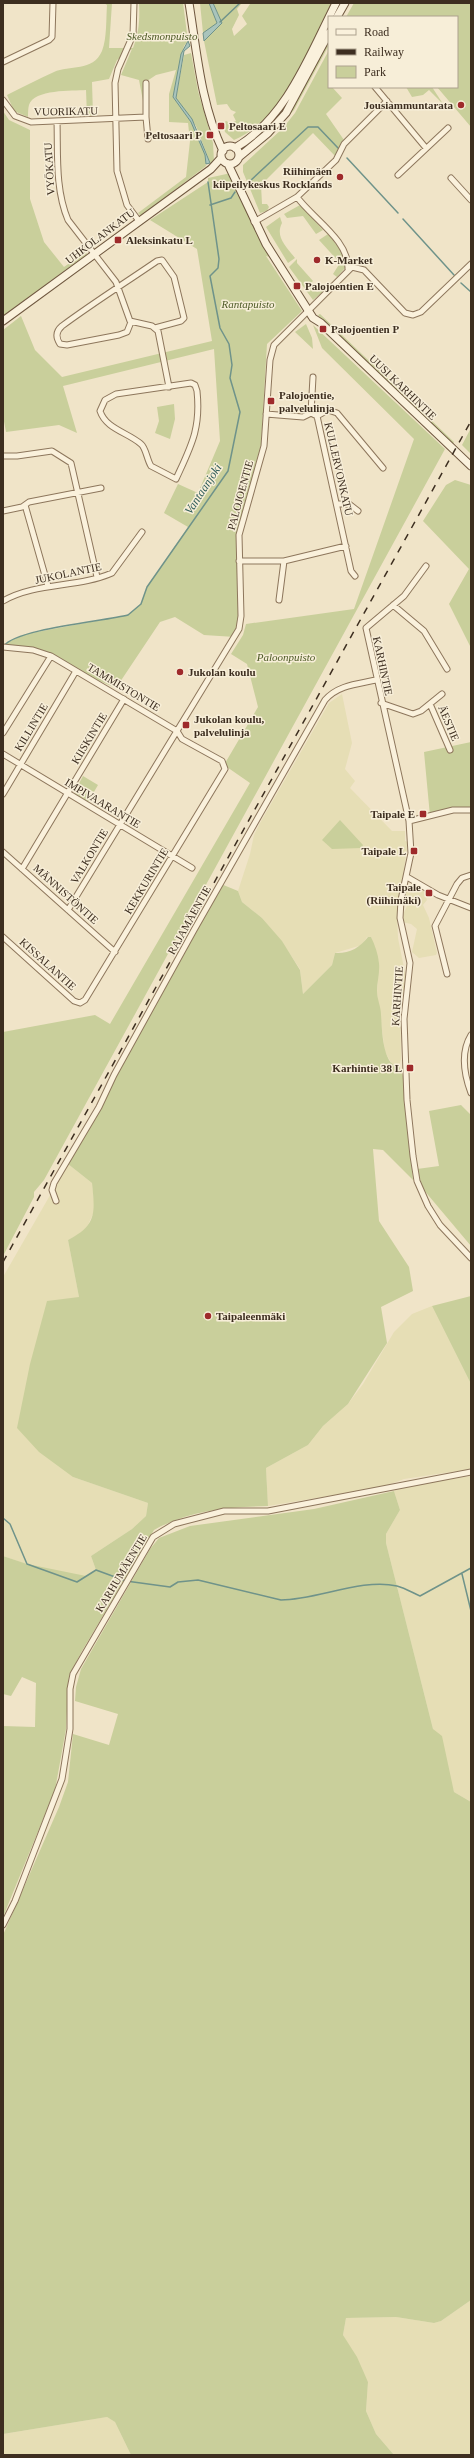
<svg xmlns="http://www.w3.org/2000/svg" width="474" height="2458" font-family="Georgia,serif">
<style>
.farmland{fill:#e6deb5}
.green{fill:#c9cf9b}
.water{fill:#a9c4bc;stroke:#6f938a}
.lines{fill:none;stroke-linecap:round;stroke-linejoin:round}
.stream{stroke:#6f938a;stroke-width:1.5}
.street-casing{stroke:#8d765c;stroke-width:7}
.secondary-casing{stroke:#6f573f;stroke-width:9}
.street{stroke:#faf1dc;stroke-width:5}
.secondary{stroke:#faf1dc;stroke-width:7}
.rail{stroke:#3d2e20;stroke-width:1.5;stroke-dasharray:7 7;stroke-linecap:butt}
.poi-dot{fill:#9e2a2b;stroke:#f7eed8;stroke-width:1.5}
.labels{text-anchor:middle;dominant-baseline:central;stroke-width:3;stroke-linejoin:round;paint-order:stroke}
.park-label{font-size:11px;font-style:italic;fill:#4d5a26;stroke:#f7eed8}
.poi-label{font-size:11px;font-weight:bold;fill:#3d2e20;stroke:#f7eed8;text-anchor:start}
.street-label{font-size:11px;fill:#3d2e20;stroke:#f7eed8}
.water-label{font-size:12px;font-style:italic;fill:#2f5d5a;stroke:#f7eed8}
</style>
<rect width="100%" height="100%" fill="#f0e4c8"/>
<path class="farmland" d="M342,694L352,743L345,769L355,781L350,788L392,831H405V841L408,842L397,916L398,938L405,973V987L400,1001L401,1059L399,1066L392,1064L385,1052L377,993L379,963L371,937H367L362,945L335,953L332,965L303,994L300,969L282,942L262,918L242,902L238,891L250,854L254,835L260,823L329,703Z
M411,886L424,891L427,900L423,905L429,918L437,953L436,955L419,958L412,952L417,929L411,924L402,922L401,919L407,906L405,902L407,889Z
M68,1164L92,1183L95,1210L85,1231L68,1240L79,1297L73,1477L148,1503L146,1516L132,1529L91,1556L96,1570L77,1582L3,1556V1277Z
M432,1306L471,1384V1469L404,1479L383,1487L268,1506L266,1468L308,1445L323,1426L348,1404L363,1384L394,1332L412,1314Z
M471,1476V1802L454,1792L436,1733L433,1729L386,1543V1534L400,1510L394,1491L402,1487Z
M471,2300V2455H394L376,2434L366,2411L368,2382L343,2335L346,2318L396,2317L434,2323L441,2321Z
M107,2417L115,2422L131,2455H3V2434Z"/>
<path class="green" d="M104,3H112L109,48H133C139,33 140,19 139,3H183L188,41L184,46L173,97L191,122L205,155L206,166L141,216L138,213L186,177L190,141L188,123L169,122V94L176,70L156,75L147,81V96L143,101L139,80L121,75L132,49L117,60L109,79L92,82L93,115L87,116L86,90C72,91 34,89 29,105C28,108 28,114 28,117L14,111L7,95C23,87 38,79 54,72C69,65 93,72 102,51C107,38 106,18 107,5Z
M200,3H209L217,21C217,26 209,32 203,33Z
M213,3H242L237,9L239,15L232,29L234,36L247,24L242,16L250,4L245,3H332C308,50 287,117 234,140L225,132L223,124L226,121L230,123L236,121L233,115L236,112L231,110L227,104L217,105L204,41L222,23Z
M354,3H471V127L437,87H457V17H346Z
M329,38V45L294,110L264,143Z
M329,50V87H332L342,98L326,114L344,140L336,157L313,133L261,185L262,204H267L269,207L267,211L260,213L243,172V165L283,128L295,113Z
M191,53L198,91L213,143L214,162L211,165L196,126L176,98L184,55Z
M406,87H432L443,104L429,90L423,95L412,97Z
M3,111L9,120L30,130V199L44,242L64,267L85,252L87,254L3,316Z
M231,173L250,219L270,257L266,256L302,311L267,344L261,445L240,529L241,616L235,637L204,635L175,617L160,622L116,688L81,673L49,653L22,649L4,650L7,642L26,634L128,615L141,604L147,587L188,527L164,513L178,484L198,493L220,441L214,349L63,386L77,433L59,425L6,432L3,416V330L21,316L35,350L62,377L212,341L197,249L150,220L208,182V178Z
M300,205L323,230L316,234L303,216L287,218L284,214Z
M280,217L282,223C275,237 286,246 295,258L288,263L266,227Z
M328,234L344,254L345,268L337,277L333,274L340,263L319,240Z
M297,259V263L313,281L311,283L317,289L322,285L324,287L325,290L313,300L289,267Z
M320,314L454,442L452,445L324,323L318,315Z
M306,324L312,338L313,349L295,332Z
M313,325L445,449L44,1180L34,1192V1197L3,1256V1032L95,1015L110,1024L250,783L224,765L258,707L247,664L231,654L243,635L246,624L354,609L414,439L322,348Z
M174,404L175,419L170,439L155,433L159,421L157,407Z
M471,428V454L462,445Z
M455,480L471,485V648L449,604L469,569L423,521L446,485Z
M471,742V810L430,816L424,752Z
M83,776L98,785L88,802L74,793Z
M340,820L363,845L362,848L332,849L322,840Z
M221,884L238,891L242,902L262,918L282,941L300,970L303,994L332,965L335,953C348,954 360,948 368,937H371C375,945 378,954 379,963C380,973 377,982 377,991C377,999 381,1007 381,1015C382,1026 382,1067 399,1066L403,1076L413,1180L383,1150L373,1149L379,1221L409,1267L413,1291L381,1307L387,1343L348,1404L323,1426L308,1445L266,1468L268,1506C229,1507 189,1510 154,1530L82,1651L69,1676L66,1729L55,1790L3,1917V1726L35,1727L36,1683L22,1677L11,1696L3,1694V1556L27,1564L86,1576L96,1570L91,1556L132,1529L146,1516L148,1503L73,1477L39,1452L17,1428L30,1364L47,1301L79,1297L68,1240C97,1225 95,1213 92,1183L68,1164Z
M461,1105L471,1115V1246L423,1189L417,1169L439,1166L429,1111Z
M471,1296V1384L432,1306Z
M394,1491L400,1510L386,1534V1543L433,1729L442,1736L454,1792L471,1802V2300L441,2321L434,2323L396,2317L346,2318L343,2335L357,2357L368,2382L366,2411L376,2434L394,2455H131L115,2422L107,2417L3,2434V1935L59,1807L68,1782L73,1734L109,1745L118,1714L75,1701L76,1687L81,1669L150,1549L159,1538L190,1526L314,1509Z"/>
<path class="water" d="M209,3H213L222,23L204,41L203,33L217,23Z
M188,41L190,46L184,51L176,98L192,119L210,163L206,164L205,155L191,122L173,97L181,54Z"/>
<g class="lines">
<path class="stream" d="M220,22L240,3
M347,158L398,213
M250,181L308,127H318L338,148
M210,205L231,198L235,192
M403,219L454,275
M461,283L471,292
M4,646C15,629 105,621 128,615L141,604L147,587L228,471L240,412L230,378L232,365L229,344L220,328L210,276L218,268L219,259L208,182
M3,1518L10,1524L27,1564L77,1582L96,1570L126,1581L170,1587L178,1582L198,1580L281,1600C317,1600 361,1578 397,1586C405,1588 413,1593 420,1596L471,1568
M462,1574L471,1611"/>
<g class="street-casing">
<path id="street" d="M134,3L133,35L118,69L115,83L117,171L127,205L139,221
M3,62L49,40L52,37L53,3
M146,83V117
M375,87L426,148
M3,100L15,116L31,122L146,117L148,139
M57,121C58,154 55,189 68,220L116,282L130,321L152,326L158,331L169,387
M398,175L448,128
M451,178L471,200
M297,197C313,219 349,240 348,269
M254,222L297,197L336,160L344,144L387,101
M131,322L127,332L119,335L67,345L60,344C56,338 55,332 62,326C93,303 125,283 157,261L162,260L174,277L184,318L181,321L155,328
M191,383L195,385L197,391C201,429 191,446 176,479L151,466C147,460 146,448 141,444C127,432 106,429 100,411L105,400L116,394Z
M311,413L313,377
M266,414L303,417L311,413L317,416L351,571L355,576
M317,416L328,410L337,413L383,468
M3,456H17L52,451L71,463L97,577
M337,504H349L358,511
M25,505L48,586
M3,511L22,507L29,502L101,488
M239,561H284L346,546
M426,566L404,596L366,628L409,821L411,853L401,900L400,918L410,963L404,1019L407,1100L413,1156L417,1181L428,1206L440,1225L471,1258
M279,600L284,561
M3,601C36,582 78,588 112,573L142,532
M393,605L424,631L447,669
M3,647L33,650L51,656L177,731L182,739L222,761L225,769L85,1000L80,1003L74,1001L3,937
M381,703L413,714L421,711L442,694
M430,704L450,750
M3,733L51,656
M3,754L192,868
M3,794L76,671
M409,821L453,810H471
M3,852L115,952
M22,869L124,699
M407,877L438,895L471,908
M68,910L239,629L241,616L239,535L264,446L270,360L274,345L352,267L364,270L405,313L413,315L421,312L471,264
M447,974L435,926L457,884L462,878L471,875
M471,1035C460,1053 464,1074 471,1093
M56,1201L52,1190L54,1183L99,1107L114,1075L194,930L325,700C338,685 358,684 376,680
M3,1925L15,1901L62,1779L70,1729V1689L73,1674L153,1537L174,1524L224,1511H268L471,1472"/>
</g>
<g class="secondary-casing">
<path id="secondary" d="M189,3C197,53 201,105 223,151
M337,17L345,3
M221 155a9 9 0 1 1 18 0a9 9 0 1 1-18 0Z
M235,148C287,118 310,54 336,3
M239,157L268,133L286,113L329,33
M228,164L266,244L313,318L321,323L471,466
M3,321L211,169L221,158"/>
</g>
<use href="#street" class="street"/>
<use href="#secondary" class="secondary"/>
<path class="rail" d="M3,1262L471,421"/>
</g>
<g class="poi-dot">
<circle cx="461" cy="105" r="4"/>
<rect x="217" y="122" width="8" height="8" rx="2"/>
<rect x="206" y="131" width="8" height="8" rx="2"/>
<circle cx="340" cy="177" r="4"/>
<rect x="114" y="236" width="8" height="8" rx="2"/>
<circle cx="317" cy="260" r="4"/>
<rect x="293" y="282" width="8" height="8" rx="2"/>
<rect x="319" y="325" width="8" height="8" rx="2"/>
<rect x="267" y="397" width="8" height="8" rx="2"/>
<circle cx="180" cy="672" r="4"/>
<rect x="182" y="721" width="8" height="8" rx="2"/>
<rect x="419" y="810" width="8" height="8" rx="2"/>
<rect x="410" y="847" width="8" height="8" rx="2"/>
<rect x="425" y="889" width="8" height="8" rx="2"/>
<rect x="406" y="1064" width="8" height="8" rx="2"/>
<circle cx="208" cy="1316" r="4"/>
</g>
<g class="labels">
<g class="park-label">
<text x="162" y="36">Skedsmonpuisto</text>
<text x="248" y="304">Rantapuisto</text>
<text x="286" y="657">Paloonpuisto</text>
</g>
<g class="poi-label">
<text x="453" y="105" text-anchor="end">Jousiammuntarata</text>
<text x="229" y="126">Peltosaari E</text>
<text x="202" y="135" text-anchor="end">Peltosaari P</text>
<text x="332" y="171" text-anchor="end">Riihimäen<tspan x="332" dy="13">kiipeilykeskus Rocklands</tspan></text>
<text x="126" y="240">Aleksinkatu L</text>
<text x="325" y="260">K-Market</text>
<text x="305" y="286">Palojoentien E</text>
<text x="331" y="329">Palojoentien P</text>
<text x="279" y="395">Palojoentie,<tspan x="279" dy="13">palvelulinja</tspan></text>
<text x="188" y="672">Jukolan koulu</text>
<text x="194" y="719">Jukolan koulu,<tspan x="194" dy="13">palvelulinja</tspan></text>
<text x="415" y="814" text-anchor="end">Taipale E</text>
<text x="406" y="851" text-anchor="end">Taipale L</text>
<text x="421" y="887" text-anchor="end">Taipale<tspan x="421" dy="13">(Riihimäki)</tspan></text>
<text x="402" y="1068" text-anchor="end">Karhintie 38 L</text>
<text x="216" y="1316">Taipaleenmäki</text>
</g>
<g class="street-label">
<text transform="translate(66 111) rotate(-1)">VUORIKATU</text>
<text transform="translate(49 169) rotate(-93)">VYÖKATU</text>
<text transform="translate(100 236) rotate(-37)">UHKOLANKATU</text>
<text transform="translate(403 387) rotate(44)">UUSI KARHINTIE</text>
<text transform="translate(339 469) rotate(77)">KULLERVONKATU</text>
<text transform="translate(240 495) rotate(-75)">PALOJOENTIE</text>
<text transform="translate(68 573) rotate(-12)">JUKOLANTIE</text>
<text transform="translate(383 666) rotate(78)">KARHINTIE</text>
<text transform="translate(124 687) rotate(31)">TAMMISTONTIE</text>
<text transform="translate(449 723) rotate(67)">ÄESTIE</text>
<text transform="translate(31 727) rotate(-59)">KILLINTIE</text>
<text transform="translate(89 738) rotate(-59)">KIISKINTIE</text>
<text transform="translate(103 803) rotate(31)">IMPIVAARANTIE</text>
<text transform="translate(89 856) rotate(-59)">VALKONTIE</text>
<text transform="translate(146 881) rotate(-59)">KEKKURINTIE</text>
<text transform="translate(66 894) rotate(42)">MÄNNISTÖNTIE</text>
<text transform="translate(189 920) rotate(-61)">RAJAMÄENTIE</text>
<text transform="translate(48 964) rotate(42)">KISSALANTIE</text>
<text transform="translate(397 996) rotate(-86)">KARHINTIE</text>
<text transform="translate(121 1573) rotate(-59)">KARHUMÄENTIE</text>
</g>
<g class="water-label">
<text transform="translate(203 489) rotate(-57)">Vantaanjoki</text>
</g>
</g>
<rect width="474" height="2458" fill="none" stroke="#3d2e20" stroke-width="8"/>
<rect x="328" y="16" width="130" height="72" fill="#f7eed8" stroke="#ada18e"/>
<rect x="336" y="29" width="20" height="6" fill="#faf1dc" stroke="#ada18e"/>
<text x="364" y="36" font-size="12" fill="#3d2e20">Road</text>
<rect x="336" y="49" width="20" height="6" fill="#3d2e20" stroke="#ada18e"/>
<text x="364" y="56" font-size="12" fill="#3d2e20">Railway</text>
<rect x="336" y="66" width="20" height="12" fill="#c9cf9b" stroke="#ada18e"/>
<text x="364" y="76" font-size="12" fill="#3d2e20">Park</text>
</svg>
